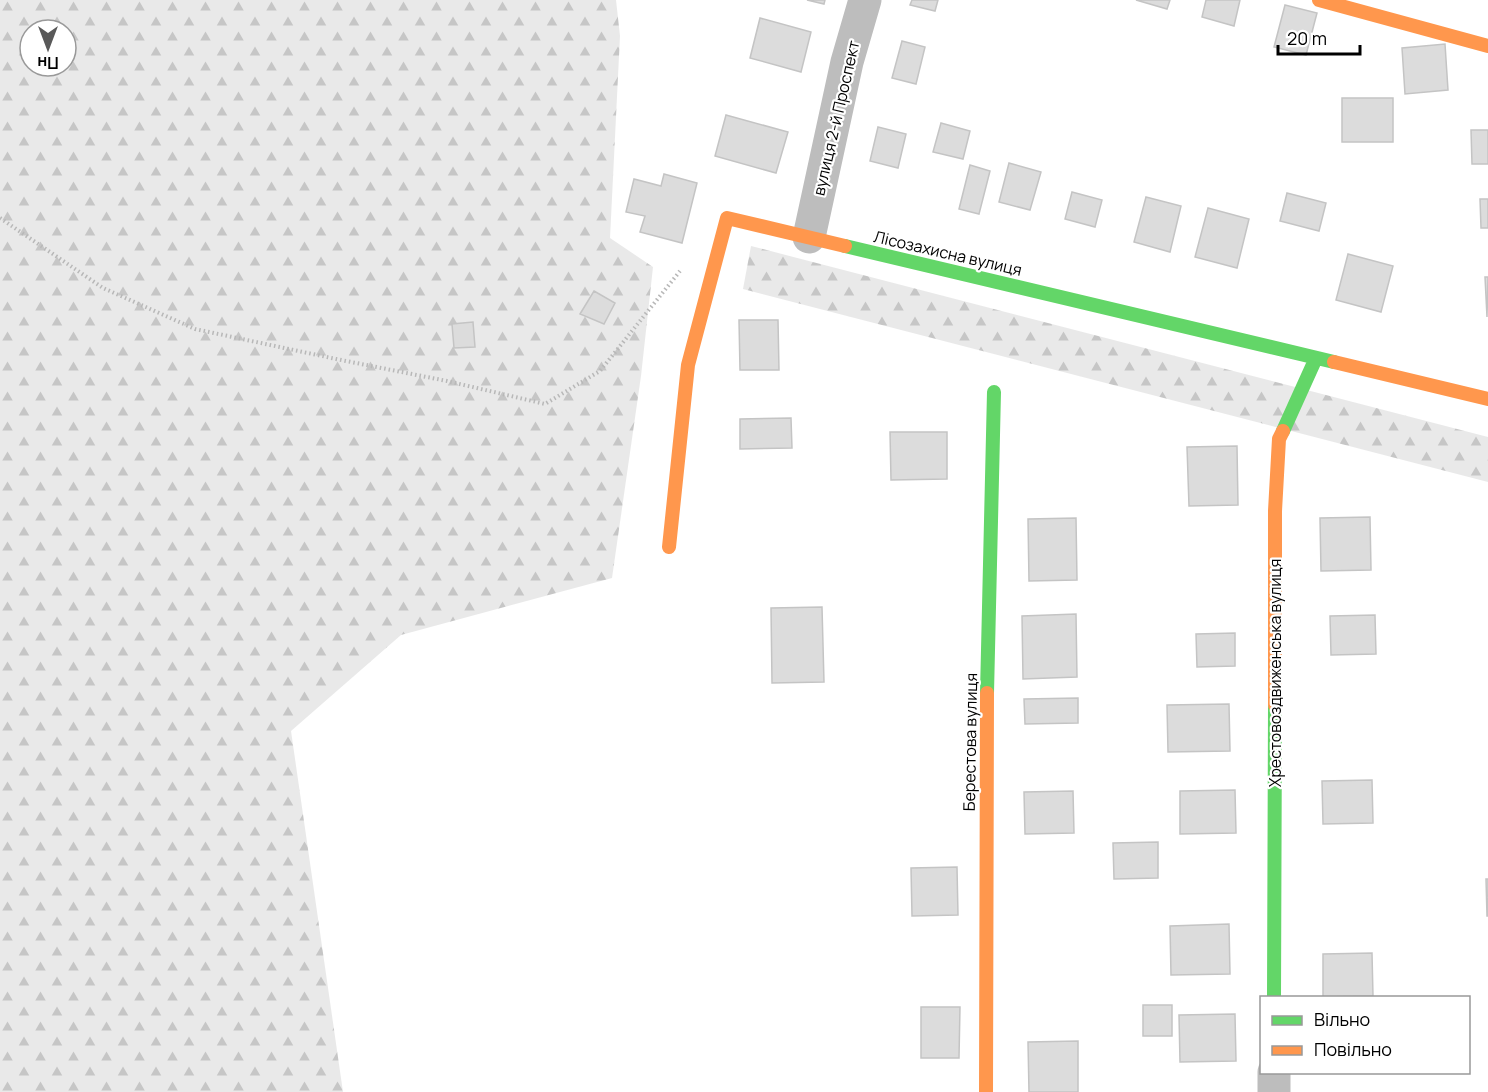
<svg xmlns="http://www.w3.org/2000/svg" width="1488" height="1092" font-family="Manrope,sans-serif">
<style>
.forest{fill:url(#forest-firs);fill-rule:evenodd}
.building{fill:#dcdcdc;stroke:#c4c4c4;stroke-width:1.5}
.lines{fill:none;stroke-linecap:round;stroke-linejoin:round}
.path{stroke:#b8b8b8;stroke-width:4;stroke-dasharray:1.5 3;stroke-linecap:butt}
.street{stroke:#bdbdbd;stroke-width:33}
.fast{stroke:#63d668;stroke-width:14}
.slow{stroke:#ff974d;stroke-width:14}
.labels{text-anchor:middle;dominant-baseline:central;stroke-width:4.5;stroke-linejoin:round;paint-order:stroke}
.street-label{font-size:16px;fill:#000;stroke:#fff}
</style>
<defs>
<pattern id="forest-firs" width="22" height="20" patternUnits="userSpaceOnUse" patternTransform="scale(1.5)"><rect width="22" height="20" fill="#e9e9e9"/><path d="M5 1l3.5 6h-7zM16 11l3.5 6h-7z" fill="#c6c6c6"/></pattern>
</defs>
<rect width="100%" height="100%" fill="#fff"/>
<path class="forest" d="M0,0H616L620,36L610,238L653,267L641,376L612,578L401,635L291,731L343,1092H0ZM30,30H66V66H30Z
M751,246L1488,437V482L743,289Z"/>
<path class="building" d="M807,0H825L824,4Z
M912,0H938L935,11L910,5Z
M1136,0H1170L1167,9Z
M1206,0H1240L1234,26L1202,17Z
M1285,5L1317,13L1306,55L1274,47Z
M760,18L811,32L801,72L750,58Z
M902,41L925,47L916,84L892,78Z
M1445,44L1448,90L1405,94L1402,48Z
M1342,98H1393V142H1342Z
M726,115L788,132L776,173L715,156Z
M941,123L970,131L963,159L933,152Z
M878,127L906,134L898,168L870,161Z
M1471,130H1488V164H1472Z
M1009,163L1041,172L1030,210L999,202Z
M970,165L990,171L979,214L959,209Z
M664,174L697,183L682,243L640,232L645,216L626,212L634,179L661,186Z
M1072,192L1102,200L1095,227L1065,219Z
M1287,193L1326,203L1319,231L1280,221Z
M1146,197L1181,206L1170,252L1134,242Z
M1480,199H1488V228H1481Z
M1208,208L1249,219L1237,268L1195,257Z
M1348,254L1393,266L1381,312L1336,300Z
M1485,277H1488L1487,317Z
M594,291L615,303L604,324L580,314Z
M739,320H778L779,370H740Z
M473,322L475,347L454,348L452,324Z
M791,418L792,448L740,449V419Z
M890,432H947V479L891,480Z
M1237,446L1238,505L1189,506L1187,447Z
M1370,517L1371,570L1321,571L1320,518Z
M1076,518L1077,580L1029,581L1028,519Z
M822,607L824,682L772,683L771,608Z
M1076,614L1077,677L1023,679L1022,616Z
M1375,615L1376,654L1331,655L1330,616Z
M1235,633V666L1197,667L1196,634Z
M1078,698V723L1025,724L1024,699Z
M1229,704L1230,751L1168,752L1167,705Z
M1372,780L1373,823L1323,824L1322,781Z
M1235,790L1236,833L1180,834V791Z
M1073,791L1074,833L1025,834L1024,792Z
M1158,842V878L1114,879L1113,843Z
M957,867L958,915L912,916L911,868Z
M1486,879H1488V916H1487Z
M1229,924L1230,974L1171,975L1170,926Z
M1372,953L1373,996L1323,997V954Z
M1143,1005H1172V1036H1143Z
M921,1007H960L959,1058H921Z
M1235,1014L1236,1061L1180,1062L1179,1015Z
M1078,1041V1092H1029L1028,1042Z"/>
<g class="lines">
<path class="path" d="M0,218L103,288L195,329L336,359L447,381L545,404L600,371L680,271"/>
<path class="street" d="M809,237L847,62L865,0
M1274,1092V1072"/>
<path class="fast" d="M845,246L1334,362
M1283,431L1316,358
M987,693L994,392
M1274,998L1275,705"/>
<path class="slow" d="M1319,0L1488,46
M1334,362L1488,399
M669,547L688,365L727,218L845,246
M1275,705V511L1279,439L1283,431
M986,1092L987,693"/>
</g>
<g class="labels">
<g class="street-label">
<text transform="translate(836 118) rotate(-77)">вулиця 2-й Проспект</text>
<text transform="translate(948 253) rotate(13)">Лісозахисна вулиця</text>
<text transform="translate(1275 673) rotate(-90)">Хрестовоздвиженська вулиця</text>
<text transform="translate(970 742) rotate(-89)">Берестова вулиця</text>
</g>
</g>
<rect x="1260" y="996" width="210" height="78" fill="#ffffff" stroke="#999999" stroke-width="1.5"/>
<rect x="1272" y="1016" width="30" height="9" fill="#63d668" stroke="#999999" stroke-width="1.5"/>
<text x="1314" y="1026" font-size="18" fill="#000000">Вільно</text>
<rect x="1272" y="1046" width="30" height="9" fill="#ff974d" stroke="#999999" stroke-width="1.5"/>
<text x="1314" y="1056" font-size="18" fill="#000000">Повільно</text>
<g transform="translate(48 48) rotate(180)"><circle r="28" fill="#ffffff" stroke="#999999" stroke-width="1.5"/>
<path d="M0-4.5L10 22L0 15L-10 22Z" fill="#595959"/>
<text y="-9" font-size="16" font-weight="bold" text-anchor="middle" fill="#000000">Пн</text>
</g>
<path d="M1278 45v9h82v-9" fill="none" stroke="#000000" stroke-width="3"/>
<text x="1287" y="45" font-size="18" fill="#000000" stroke="#ffffff" stroke-width="4.5" paint-order="stroke">20 m</text>
</svg>
